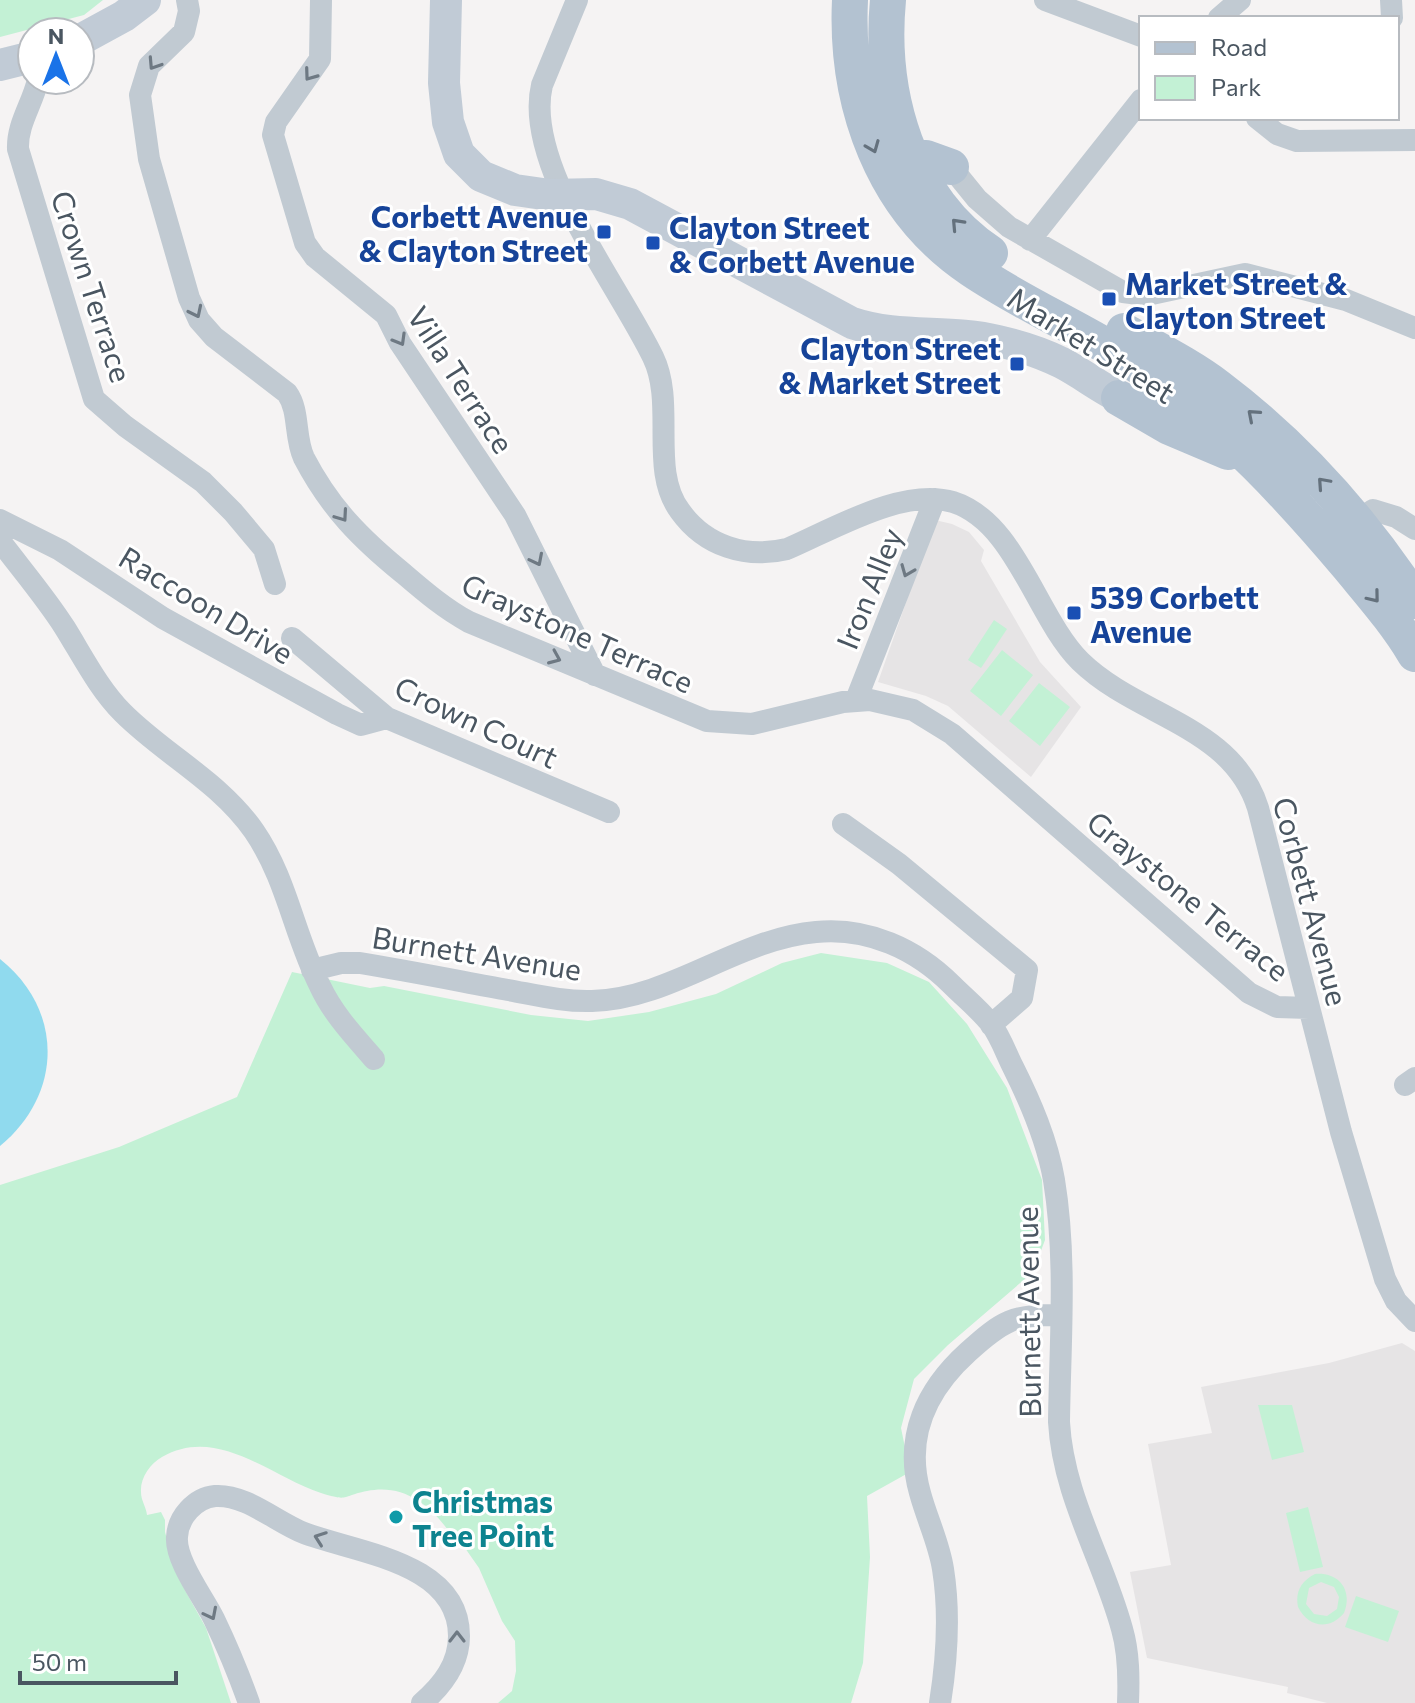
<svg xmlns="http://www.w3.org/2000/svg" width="1415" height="1703" font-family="Commissioner,sans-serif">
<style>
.education{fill:#e6e4e5}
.green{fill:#c3f1d5;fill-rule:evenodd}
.water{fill:#90daee}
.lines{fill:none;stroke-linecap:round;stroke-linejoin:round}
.minor{stroke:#c1cad2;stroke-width:22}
.secondary{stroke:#c1cbd6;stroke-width:32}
.primary{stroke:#b3c2d1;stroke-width:36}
.oneway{stroke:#6e7983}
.oneway2{stroke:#64717d}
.transit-dot{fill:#1a4fb4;stroke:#fff;stroke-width:3}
.culture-dot{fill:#0f9aa8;stroke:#fff;stroke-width:3}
.labels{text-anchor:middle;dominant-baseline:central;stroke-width:6;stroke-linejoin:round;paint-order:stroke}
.transit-label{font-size:30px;font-weight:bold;fill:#164399;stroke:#fff;text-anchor:start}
.street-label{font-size:30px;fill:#4a5661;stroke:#fff}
.culture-label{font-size:30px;font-weight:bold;fill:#0d838f;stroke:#fff;text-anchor:start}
</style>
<rect width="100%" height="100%" fill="#f5f3f3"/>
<path class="education" d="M935,520L952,524L969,532L984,550L981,561L1040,662L1081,707L1031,777L948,706L926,696L878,682Z
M1402,1343L1415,1351V1703H1327L1287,1693L1288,1687L1147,1658L1130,1572L1171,1565L1148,1444L1212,1433L1201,1387L1329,1363Z"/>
<path class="green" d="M0,0H103L84,15L0,37Z
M994,620L1007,629L981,668L968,660Z
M1002,650L1033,675L1001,716L970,691Z
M1039,683L1070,707L1040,746L1009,721Z
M821,953L887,963L929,982L967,1024L1007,1088L1042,1180L1045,1240L1033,1272L948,1345L914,1379L901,1428L910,1472L867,1496L870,1557L863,1663L851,1703H498L512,1691L516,1671L515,1641L502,1621L479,1568L465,1548L466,1535L452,1536C433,1507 405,1483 367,1491C341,1496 350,1502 321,1493C270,1476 217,1425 162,1457C150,1464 140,1478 141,1492C141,1501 146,1506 147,1515L161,1512L165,1520V1532L173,1561L186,1592L206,1628L231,1703H0V1185L119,1147L237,1097L292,972L370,988L384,986L531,1015L588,1021L649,1012L716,994L782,963Z
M1258,1405H1292L1304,1452L1272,1460Z
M1308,1507L1323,1567L1300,1572L1286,1513Z
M1315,1574C1339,1572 1353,1590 1344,1613C1329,1631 1308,1627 1298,1607C1295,1592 1301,1581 1315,1574ZM1321,1582L1334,1587L1339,1597L1337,1609L1327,1616L1314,1614L1306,1604L1309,1588Z
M1356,1596L1399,1611L1388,1642L1345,1627Z"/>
<path class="water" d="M0,959C64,1010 63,1094 0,1146Z"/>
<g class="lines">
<path class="minor" d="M187,0L189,11L184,32L149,66L140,95L149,159L189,298L199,320L214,337L287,393C300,411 294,437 304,458C330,508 361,539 404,574C425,592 445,609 469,622L707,721L752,724L843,702L870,700L913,710L952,734L1249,993L1277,1007L1309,1008
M321,0L320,59L276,122L273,135L305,243L315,257L386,315L400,343L515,515L595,675
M577,0L542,85C523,164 619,286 653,357C676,404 649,470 680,511C705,546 746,559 787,549C834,529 903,487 953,502C1016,522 1036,617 1080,661C1137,717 1232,725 1258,808L1341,1132L1385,1279L1396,1301L1415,1321
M1045,0L1141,36
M1391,0L1392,18
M1219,18L1240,0
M38,80C32,105 17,124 18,149L94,399L125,426L203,482L233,512L264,549L275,584
M1257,118L1277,134L1297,141L1415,140
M951,167L977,199L1009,227L1123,292L1147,295L1245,274L1346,300L1415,328
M1030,240L1141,100
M0,520L60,550L163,618L337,714L361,725L387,718
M1347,528L1373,510L1396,517L1415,529
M0,541C22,570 46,598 65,628C83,657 99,689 123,713C165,755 219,781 254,831C287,879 294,935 320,986C333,1014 354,1036 374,1059
M292,638L387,718L609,812
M856,700L935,499
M843,824L899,864L1027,970L1022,998L991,1025
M312,970L341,963H360C409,971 459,981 508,990C536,995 564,1002 592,1001C671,999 737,939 816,932C868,927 916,949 952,985C965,998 980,1010 991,1024C1000,1036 1006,1053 1013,1067C1031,1103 1047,1140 1054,1180C1067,1259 1060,1342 1059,1422C1063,1496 1103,1559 1122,1629C1129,1653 1129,1678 1128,1703
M1405,1085L1415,1078
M249,1703C239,1675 227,1646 214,1619C203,1597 175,1560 177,1537C178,1517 195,1498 215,1496C246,1494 276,1522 304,1533C357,1553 459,1562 459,1636C459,1664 443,1685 422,1703
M940,1703C947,1659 950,1613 943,1569C939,1543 927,1519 920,1493C904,1437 926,1390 968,1352C1002,1321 1014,1314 1060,1315"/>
<path class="secondary" d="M446,0L444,83L448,122L459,154L481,176L515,190L550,195L596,194L630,204L852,323C899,339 950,329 998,341C1020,346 1042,353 1062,363C1089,377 1112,398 1143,406
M80,40L124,16L145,0
M0,65L32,57"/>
<path class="primary" d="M850,0C845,104 882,209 971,269C1030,309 1097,335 1154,377C1227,429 1291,498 1349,567C1372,595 1396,622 1415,654
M888,0C879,94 908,198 990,253
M911,158H926L951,167
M1124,331C1156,349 1189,365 1218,387C1296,446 1362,520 1415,601
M1119,398L1169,427L1228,452"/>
</g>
<defs><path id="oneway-chevron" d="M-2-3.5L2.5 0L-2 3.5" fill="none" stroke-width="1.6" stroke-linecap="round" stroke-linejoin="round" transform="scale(2)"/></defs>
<g class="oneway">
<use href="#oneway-chevron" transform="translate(154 64) rotate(123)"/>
<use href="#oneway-chevron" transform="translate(310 75) rotate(126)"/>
<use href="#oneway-chevron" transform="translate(196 312) rotate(64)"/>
<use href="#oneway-chevron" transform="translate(400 340) rotate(60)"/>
<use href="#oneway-chevron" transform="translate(342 516) rotate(55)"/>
<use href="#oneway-chevron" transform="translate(537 560) rotate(63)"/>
<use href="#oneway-chevron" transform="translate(907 571) rotate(112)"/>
<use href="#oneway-chevron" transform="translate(555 658) rotate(23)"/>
<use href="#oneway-chevron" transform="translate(320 1538) rotate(-160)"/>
<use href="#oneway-chevron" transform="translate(211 1614) rotate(63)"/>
<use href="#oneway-chevron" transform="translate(457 1637) rotate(-90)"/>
</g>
<g class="oneway2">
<use href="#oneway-chevron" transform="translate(873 147) rotate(68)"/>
<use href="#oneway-chevron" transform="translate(957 224) rotate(-133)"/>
<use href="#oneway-chevron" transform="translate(1253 415) rotate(-139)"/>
<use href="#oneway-chevron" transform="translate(1323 483) rotate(-132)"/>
<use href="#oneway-chevron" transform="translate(1374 597) rotate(51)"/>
</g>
<g class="transit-dot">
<rect x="596" y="224" width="16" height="16" rx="4"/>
<rect x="645" y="235" width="16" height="16" rx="4"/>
<rect x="1101" y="291" width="16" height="16" rx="4"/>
<rect x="1009" y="356" width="16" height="16" rx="4"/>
<rect x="1066" y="605" width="16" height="16" rx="4"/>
</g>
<circle class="culture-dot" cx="396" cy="1517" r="8"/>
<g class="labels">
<g class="transit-label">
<text x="588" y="215" text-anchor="end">Corbett Avenue<tspan x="588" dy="34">&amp; Clayton Street</tspan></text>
<text x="669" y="226">Clayton Street<tspan x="669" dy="34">&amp; Corbett Avenue</tspan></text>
<text x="1125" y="282">Market Street &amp;<tspan x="1125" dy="34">Clayton Street</tspan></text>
<text x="1001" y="347" text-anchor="end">Clayton Street<tspan x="1001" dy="34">&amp; Market Street</tspan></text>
<text x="1090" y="596">539 Corbett<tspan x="1090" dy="34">Avenue</tspan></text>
</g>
<g class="street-label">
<text transform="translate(93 286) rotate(72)">Crown Terrace</text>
<text transform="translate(1092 344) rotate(32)">Market Street</text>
<text transform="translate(462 379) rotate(57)">Villa Terrace</text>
<text transform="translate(868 588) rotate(-68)">Iron Alley</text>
<text transform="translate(207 604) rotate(31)">Raccoon Drive</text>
<text transform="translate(578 632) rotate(24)">Graystone Terrace</text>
<text transform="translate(477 721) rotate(25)">Crown Court</text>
<text transform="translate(1189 895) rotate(39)">Graystone Terrace</text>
<text transform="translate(1312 901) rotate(75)">Corbett Avenue</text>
<text transform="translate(477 952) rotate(9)">Burnett Avenue</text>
<text transform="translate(1027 1312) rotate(-91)">Burnett Avenue</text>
</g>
<g class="culture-label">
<text x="412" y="1500">Christmas<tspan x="412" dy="34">Tree Point</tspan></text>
</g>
</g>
<rect x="1139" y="16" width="260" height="104" fill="#ffffff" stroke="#b7bbc0" stroke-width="2"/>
<rect x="1155" y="42" width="40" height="12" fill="#b3c2d1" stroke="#b7bbc0" stroke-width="2"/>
<text x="1211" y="56" font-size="24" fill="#4a5661">Road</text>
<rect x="1155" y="76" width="40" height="24" fill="#c3f1d5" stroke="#b7bbc0" stroke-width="2"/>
<text x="1211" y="96" font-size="24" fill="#4a5661">Park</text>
<g transform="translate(56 56)"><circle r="38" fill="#ffffff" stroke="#b7bbc0" stroke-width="2"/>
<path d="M0-6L14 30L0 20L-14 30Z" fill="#1a73e8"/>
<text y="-12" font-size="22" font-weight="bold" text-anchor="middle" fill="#4a5661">N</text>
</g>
<path d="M20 1671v12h156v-12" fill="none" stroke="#4a5661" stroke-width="4"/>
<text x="32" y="1671" font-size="24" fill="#4a5661" stroke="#ffffff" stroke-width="6" paint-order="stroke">50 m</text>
</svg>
